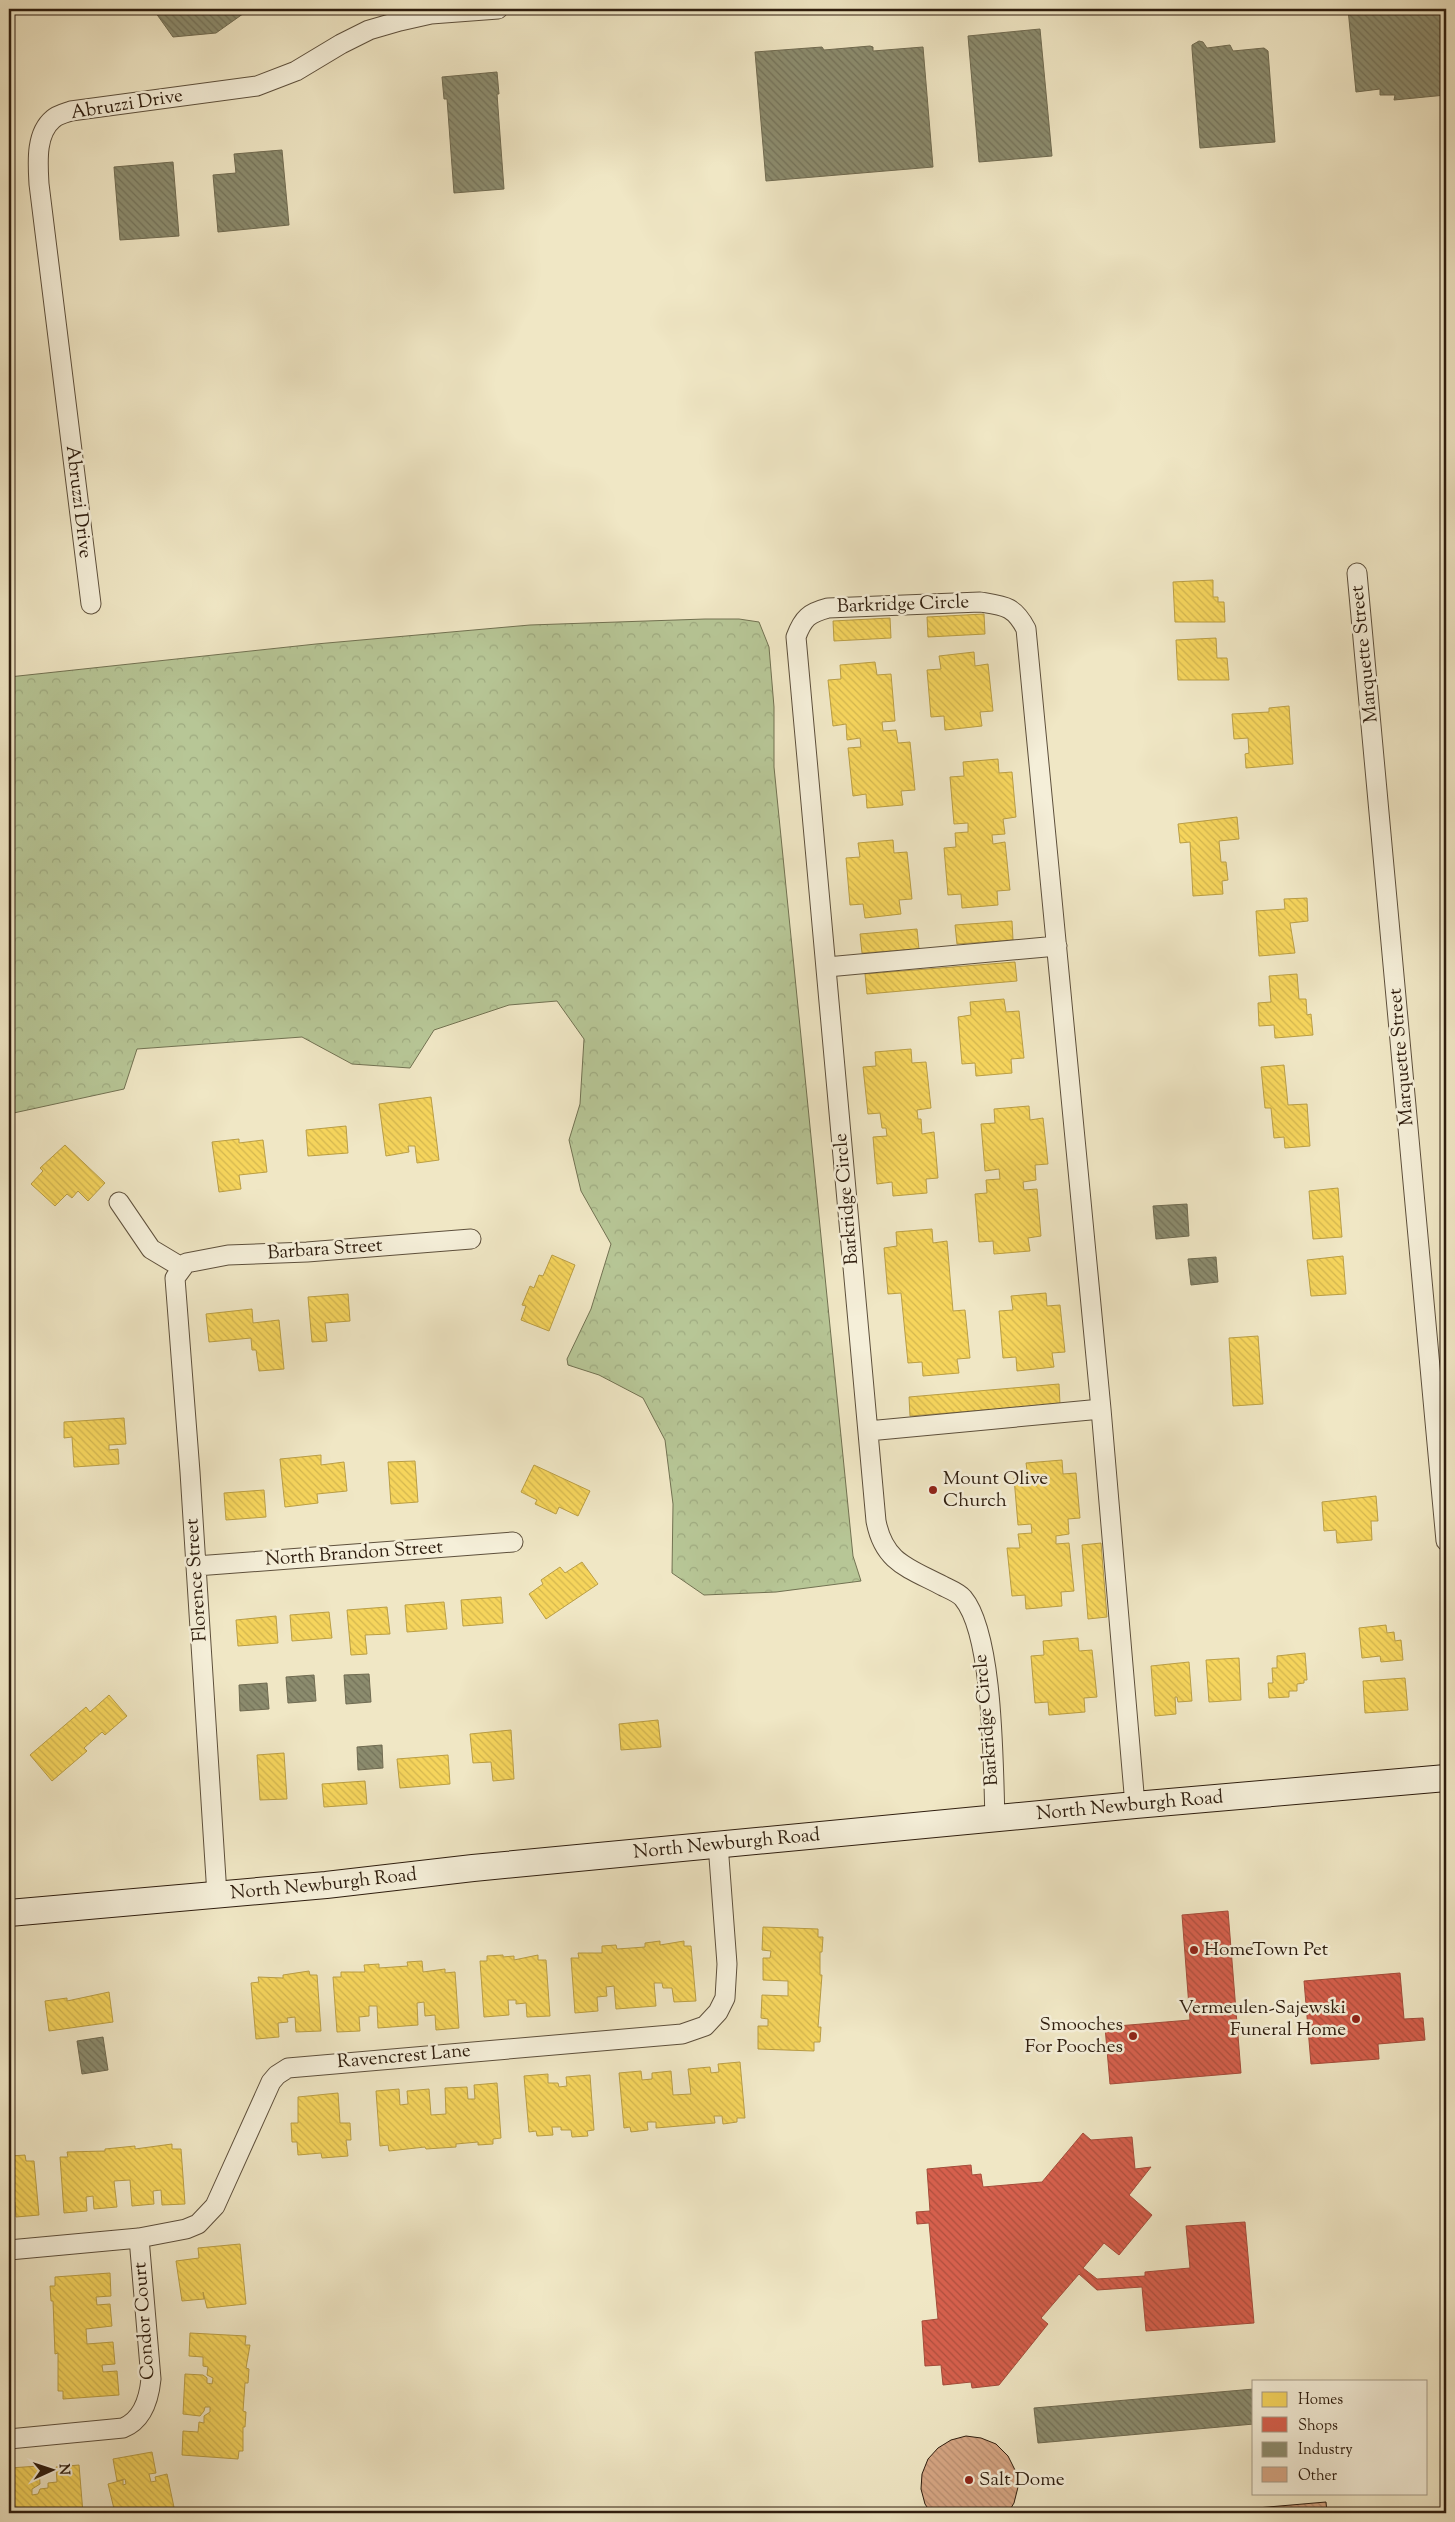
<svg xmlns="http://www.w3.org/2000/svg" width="1455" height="2522" font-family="'Sorts Mill Goudy',serif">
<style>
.forest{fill:url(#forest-crowns);stroke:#727252}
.homes{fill:url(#homes-back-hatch);stroke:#ba9e45}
.shops{fill:url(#shops-back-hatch);stroke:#a44c3a}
.industry{fill:url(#industry-back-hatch);stroke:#706b51}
.building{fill:url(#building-back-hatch);stroke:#2e1d0e}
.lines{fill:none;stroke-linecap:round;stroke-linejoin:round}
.minor-casing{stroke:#5e503c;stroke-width:21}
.secondary-casing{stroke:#2e1d0e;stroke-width:28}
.minor{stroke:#f5efd9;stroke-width:19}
.secondary{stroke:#f5efd9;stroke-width:26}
.poi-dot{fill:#8f2418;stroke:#f5efd9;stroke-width:2}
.labels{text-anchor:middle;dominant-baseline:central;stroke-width:5;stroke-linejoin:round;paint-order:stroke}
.street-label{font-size:19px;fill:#2e1d0e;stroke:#f5efd9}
.poi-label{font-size:19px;fill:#2e1d0e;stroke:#f5efd9;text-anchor:start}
</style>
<defs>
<pattern id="forest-crowns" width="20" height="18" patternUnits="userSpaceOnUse" patternTransform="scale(1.25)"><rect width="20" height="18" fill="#b7c696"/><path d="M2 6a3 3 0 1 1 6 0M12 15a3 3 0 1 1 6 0" fill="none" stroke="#9eaa80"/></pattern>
<pattern id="homes-back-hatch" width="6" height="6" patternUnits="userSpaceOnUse" patternTransform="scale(1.25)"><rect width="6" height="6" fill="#f6d55c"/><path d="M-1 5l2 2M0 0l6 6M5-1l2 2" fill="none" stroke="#d3b64f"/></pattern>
<pattern id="shops-back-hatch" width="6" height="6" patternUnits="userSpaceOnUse" patternTransform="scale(1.25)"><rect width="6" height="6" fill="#d6604d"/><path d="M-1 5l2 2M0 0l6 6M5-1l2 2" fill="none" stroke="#ae4f3e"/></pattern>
<pattern id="industry-back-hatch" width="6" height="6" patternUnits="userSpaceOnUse" patternTransform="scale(1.25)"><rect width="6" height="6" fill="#8c8c6e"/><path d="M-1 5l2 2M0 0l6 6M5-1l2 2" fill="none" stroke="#737259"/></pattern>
<pattern id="building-back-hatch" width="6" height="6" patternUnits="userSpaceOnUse" patternTransform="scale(1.25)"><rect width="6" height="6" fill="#d6a684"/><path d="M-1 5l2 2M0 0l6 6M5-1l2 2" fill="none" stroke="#b88e71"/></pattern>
</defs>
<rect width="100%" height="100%" fill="#f0e7c5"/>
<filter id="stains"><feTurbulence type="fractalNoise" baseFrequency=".004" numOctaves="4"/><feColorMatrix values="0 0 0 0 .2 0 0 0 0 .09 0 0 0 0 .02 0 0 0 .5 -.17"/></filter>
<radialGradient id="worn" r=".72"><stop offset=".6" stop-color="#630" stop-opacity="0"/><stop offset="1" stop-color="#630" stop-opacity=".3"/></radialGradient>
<path class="forest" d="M705,619H739L759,622L769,647L774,707V767L853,1556L861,1581L776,1592L704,1595L672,1573L673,1504L665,1440L643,1398L599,1375L568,1365L567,1359L591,1309L611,1244L581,1191L569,1140L580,1104L584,1039L557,1001L509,1005L434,1030L410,1068L352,1064L302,1037L137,1049L124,1089L9,1114V677L316,644L530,625Z"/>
<path class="homes" d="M1213,580V597H1218V602H1224L1225,622H1175L1173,582Z
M984,614L985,634L928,637L927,617Z
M890,618L891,638L834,641L833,621Z
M1216,638L1217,658H1227L1229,680H1178L1176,640Z
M974,652L975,666L988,664L993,711L980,712L982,726L945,730L944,716L931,717L927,670L941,669L939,656Z
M875,662L877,675L891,674L895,721L882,722L883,731L896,730L898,743L910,742L915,790L901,791L903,805L867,808L866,794L853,796L848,748L861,747L860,738L847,740L846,724L833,726L828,680L841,679L840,665Z
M1289,706L1293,764L1246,768L1245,754L1249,753L1248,738L1234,739L1232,714L1269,712V708Z
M998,759L999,773L1012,772L1016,817L1003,819L1005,834L992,835L993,844L1005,842L1010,890L997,891L998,905L962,908L961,894L948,895L944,848L956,847L955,833L968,832V823L954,824L950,777L964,776L963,762Z
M1237,817L1239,839L1219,841L1221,862H1226L1228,880L1222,881L1223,894L1193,896L1190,842L1180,843L1178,824Z
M893,840L894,853L907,852L912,899L899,900L901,914L865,918L863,904L850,905L846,858L860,857L858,843Z
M1307,898L1308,921L1290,923L1295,953L1259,956L1256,911L1285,909L1284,899Z
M1012,921L1013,940L957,944L955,925Z
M917,929L919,949L862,953L860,934Z
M1015,962L1017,981L867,994L865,974Z
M1297,974L1299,999H1306L1307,1015L1311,1014L1313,1035L1275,1038L1274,1025L1259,1026L1258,1003L1271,1002L1269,976Z
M1004,999L1006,1012L1019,1011L1024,1058L1011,1059L1012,1073L976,1076L975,1063L962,1064L958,1017L971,1015L970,1002Z
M911,1049L912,1063L926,1062L931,1108L917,1110L918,1119H921L922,1134L934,1132L938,1178L926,1179L927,1193L893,1196L892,1182L877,1184L873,1137L887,1136L886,1128H882L880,1113L868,1114L863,1067L876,1066L875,1052Z
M1284,1065L1288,1105L1307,1104L1310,1146L1285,1148L1284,1137L1274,1138L1271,1108H1265L1261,1067Z
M431,1097L439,1160L417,1163L415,1146H408L409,1152L386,1156L379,1104Z
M1029,1106L1030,1120L1043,1118L1048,1164L1035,1165L1036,1180L1023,1182L1024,1190L1037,1189L1041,1236L1028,1238L1030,1251L994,1254L993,1241L979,1242L975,1194L987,1193L986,1180L1000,1179L999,1169L985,1171L981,1124L995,1123L994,1109Z
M346,1126L348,1153L308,1156L306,1130Z
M239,1139V1143L263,1140L267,1172L239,1175L241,1189L219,1192L212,1142Z
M65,1145L105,1183L88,1201L78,1191L72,1198L67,1194L55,1206L31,1184L43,1171L40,1168Z
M1338,1188L1342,1237L1313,1239L1309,1191Z
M932,1229L933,1243L947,1241L953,1311L965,1310L970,1358L957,1359L959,1373L923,1376L922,1362L908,1363L901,1293L888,1294L884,1248L897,1246L896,1232Z
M552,1255L575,1265L549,1331L521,1320L526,1306L522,1305L530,1286L534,1288L539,1275L543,1276Z
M1343,1256L1346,1294L1311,1296L1307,1260Z
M1046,1293L1047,1306L1060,1305L1065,1352L1052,1353L1054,1367L1017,1371L1016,1357L1003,1358L999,1311L1013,1310L1011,1296Z
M348,1294L350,1321L325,1323L327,1341L312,1342L308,1297Z
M252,1309L253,1323L279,1320L284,1369L259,1371L256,1350H252L251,1338L209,1342L206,1314Z
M1258,1336L1263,1404L1233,1406L1229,1338Z
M1059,1384L1060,1404L910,1416L909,1397Z
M124,1418L126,1444L109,1445V1450L118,1449L119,1464L74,1467L72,1437L64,1438V1422Z
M321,1455V1465L344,1462L347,1491L317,1494L318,1503L285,1507L280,1459Z
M1062,1460L1063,1474L1076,1473L1080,1518L1068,1519L1069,1534L1056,1536V1544L1069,1543L1074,1591L1061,1592L1062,1606L1026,1609L1025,1595L1012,1596L1007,1548H1020L1018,1534L1032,1533L1031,1524L1018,1525L1014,1478L1028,1477L1026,1463Z
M415,1461L418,1502L391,1504L388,1462Z
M534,1465L590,1491L578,1516L559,1507L556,1514L535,1504L537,1500L521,1492Z
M264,1490L266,1517L226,1520L224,1493Z
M1376,1496L1378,1521H1371L1372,1540L1337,1543L1336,1530L1324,1531L1322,1502Z
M1101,1543L1107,1617L1088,1619L1082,1545Z
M582,1562L598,1584L546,1619L529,1594L543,1584L541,1580L560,1567L565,1573Z
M501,1597L503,1623L463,1626L461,1600Z
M444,1602L447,1629L407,1632L405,1605Z
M387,1607L390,1634L365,1635L367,1654L351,1655L347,1610Z
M329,1612L332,1638L292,1641L290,1615Z
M276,1616L278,1643L238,1646L236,1620Z
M1386,1625L1387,1633L1394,1632L1395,1641L1401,1640L1403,1660L1381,1662L1380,1656L1362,1658L1359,1628Z
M1078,1638L1079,1651L1092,1650L1097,1697L1084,1698L1085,1712L1049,1715L1048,1702L1035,1703L1031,1656L1044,1655L1043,1641Z
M1305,1653L1307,1680H1304V1683L1297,1684V1691H1289V1697L1269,1698L1268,1683H1273L1272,1668H1277V1656Z
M1239,1658L1241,1700L1209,1702L1206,1660Z
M1189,1662L1192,1701L1178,1702L1177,1697H1175L1176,1714L1155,1716L1151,1666Z
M1405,1678L1408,1710L1365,1713L1363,1681Z
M109,1695L127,1716L105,1735L102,1732L84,1748L87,1751L52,1781L30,1755L86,1707L90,1712Z
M658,1720L661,1747L621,1750L619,1724Z
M511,1730L514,1779L493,1781L491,1762L473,1763L470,1734Z
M284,1753L287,1799L260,1800L257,1755Z
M448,1755L450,1784L400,1788L397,1759Z
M365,1781L367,1804L324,1807L322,1784Z
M763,1927L818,1929V1937H823L822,1952H820V1975H822L818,2027H821L820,2042H814V2051L758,2049V2026H768V2019L761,2018L762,1995L788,1996V1981L763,1980V1958H770L771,1951L762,1950Z
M660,1941V1945L684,1941V1946H691L696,2001L674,2002L672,1988H663L662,1983H654L656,2006L616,2009L614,1986L606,1987L607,1996L597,1997L598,2011L575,2013L571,1958H579L578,1953H602V1946L616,1945L617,1949L645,1947V1943Z
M503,1955V1957L514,1956V1960L538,1955V1960H546L550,2016L527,2017L526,2003L516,2004V2000H508L509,2015L484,2017L480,1961H487V1956Z
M422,1961L423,1972L445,1969V1973L455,1972L459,2028L436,2030L435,2015L425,2016L424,2002L417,2003L418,2025L378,2028L377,2006H369V2016L359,2017L360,2031L337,2032L333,1977H341V1972H365L364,1965L379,1964V1968L408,1966L407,1962Z
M309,1971L310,1975H317L321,2031L296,2032L295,2017L287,2018L288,2022L278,2023L279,2037L256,2039L251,1983L259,1982L258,1977L283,1978V1975Z
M109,1992L113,2022L49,2031L45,2001L67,1998V2001Z
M740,2062L745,2118H737V2122L723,2124L722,2116H714L715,2123L656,2128V2122H647L648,2130L631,2132L630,2127L624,2128L619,2073L641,2071L642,2080L652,2079V2073L671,2071L673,2095L691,2094L688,2069L710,2067L711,2073L719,2072L718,2064Z
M548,2074V2083H558L559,2087L567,2086L566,2077L590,2075L594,2130L587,2131L588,2136L572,2137L571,2130H561V2127H552L553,2135L537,2136L536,2131L529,2132L524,2076Z
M497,2083L501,2138L493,2139V2144L478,2145V2142L456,2144V2147L426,2149L425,2147L389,2151L388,2145L380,2146L376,2091L399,2089L400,2105L408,2104L407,2091L429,2089L431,2115L446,2114L445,2088L467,2087L468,2099H475L474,2085Z
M338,2093L340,2123H350L351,2140H346L348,2156L322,2158L321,2153L298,2155L297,2142H292L291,2123H298V2097Z
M172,2144V2149H181L185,2204L162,2205L161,2190L153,2191L154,2204L132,2206L130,2180L114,2181L117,2207L94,2209L93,2196L86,2197L87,2211L64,2213L60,2157H68L67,2152L105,2151V2149L135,2146V2149Z
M25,2155L26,2161H34L39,2215L16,2217L15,2202H9V2159L11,2156Z
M240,2244L246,2304L207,2308L203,2292L204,2299L182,2301L176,2261L199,2258L198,2248Z
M110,2273L111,2296L96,2297L97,2305L110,2304L112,2326L86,2329L87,2344L113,2342L115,2364L102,2365L103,2372L117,2371L119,2395L63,2399V2391H58V2353L55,2354L53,2301H51L50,2286H55V2277Z
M190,2333L246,2336L245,2345H250L246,2368L249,2369L248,2383H245L243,2411L246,2412L245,2427H243V2451H239L238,2459L182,2455L183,2431L198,2432L199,2422L204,2423V2416L210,2412V2407H205L204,2411L200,2416L183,2414L185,2374L203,2375L207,2378V2383L212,2384L213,2378L207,2375L208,2367L203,2366V2357L189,2356Z
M152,2452L156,2473L149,2474L151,2482L156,2481L155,2477L167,2474L175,2512L115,2513L108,2484L123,2480V2485L126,2484L125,2479L117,2481L113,2459Z
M79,2465L83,2513H9V2468L39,2466L40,2484L32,2489V2495L38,2494L40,2489L48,2488V2483L57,2482L56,2467Z"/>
<path class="shops" d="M1228,1911L1241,2073L1110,2084L1105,2027L1190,2020L1182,1915Z
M1400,1973L1404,2019L1423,2018L1425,2040L1378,2044L1379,2059L1311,2064L1304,1981Z
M1083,2133L1091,2140L1132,2137L1135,2169L1151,2167L1129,2195L1152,2215L1119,2255L1104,2243L1083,2268L1097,2279L1145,2276V2272L1190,2268L1186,2226L1245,2222L1254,2323L1146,2331L1142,2287L1097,2290L1079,2274L1041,2318L1048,2324L999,2385L972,2388L971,2382L943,2385L941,2365L925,2366L922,2321L938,2319L929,2223L917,2224L916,2212L930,2211L927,2169L971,2165L972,2175L981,2174L983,2187L1042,2182Z"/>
<path class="industry" d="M153,9H245L247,11L216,33L173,37Z
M1348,9H1446V95L1394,100L1395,95H1380V89L1356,92Z
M1040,29L1052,156L979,162L968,36Z
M1199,41L1203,42L1207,48L1230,45L1233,51L1264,48L1268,51L1275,142L1200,148L1192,49V45Z
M870,46L873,47V51L923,47L933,167L766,181L755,52L822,47L824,50Z
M497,72L499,94H497L504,189L454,193L447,99H444L442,77Z
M282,150L289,225L218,232L213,175L236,173L234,154Z
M173,162L179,236L120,240L114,167Z
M1187,1204L1189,1236L1156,1239L1153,1206Z
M1216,1257L1218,1282L1191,1285L1188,1259Z
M369,1674L371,1702L346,1704L344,1675Z
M314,1675L316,1701L288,1703L286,1677Z
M267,1683L269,1709L240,1711L239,1685Z
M382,1745L383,1768L358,1770L357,1747Z
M103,2037L108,2070L82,2074L77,2041Z
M1254,2389V2424L1038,2443L1034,2408Z"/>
<path class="building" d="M966,2436L981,2438L996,2444L1008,2456L1015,2470L1018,2487L1014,2503L1008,2513H931L925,2504L921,2489L922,2474L928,2459L938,2448L951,2440Z
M1326,2502L1327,2513H1199Z"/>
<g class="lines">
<g class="minor-casing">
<path id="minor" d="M1357,573L1446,1541
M91,604L39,184C38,164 35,134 53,119C57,115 65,113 71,111L257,86L296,71L341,44L369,30L400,21L431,14L498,9
M827,967L1057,946
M119,1202L151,1249L181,1267
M868,1431L1101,1409
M196,1566L513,1542
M995,1818C993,1768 994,1635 963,1598C959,1593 949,1589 943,1586C909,1568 884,1563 876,1521L796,637C803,618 809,613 828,608L980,602C1005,606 1014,606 1026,629L1101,1409L1135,1805
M217,1895L190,1472L175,1278L186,1263L228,1255L307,1252L471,1239
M9,2250L139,2238L186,2229L198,2224L215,2206L271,2082L277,2075L288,2068L682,2034L705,2026L718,2012L725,1998L727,1964L718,1844
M9,2439L123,2428C143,2420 149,2399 151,2379L139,2238"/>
</g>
<g class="secondary-casing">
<g id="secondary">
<path id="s1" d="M9,1913L326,1885L473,1868L1135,1805L1446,1778"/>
</g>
</g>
<use href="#minor" class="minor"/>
<use href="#secondary" class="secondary"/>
</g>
<g class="poi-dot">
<circle cx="933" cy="1490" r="5"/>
<circle cx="1194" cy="1950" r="5"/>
<circle cx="1356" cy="2019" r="5"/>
<circle cx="1133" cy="2036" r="5"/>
<circle cx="969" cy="2480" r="5"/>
</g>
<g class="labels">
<g class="street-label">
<text transform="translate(127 105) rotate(-9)">Abruzzi Drive</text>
<text transform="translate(78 502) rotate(83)">Abruzzi Drive</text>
<text transform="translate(903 605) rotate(-2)">Barkridge Circle</text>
<text transform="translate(1365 654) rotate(-96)">Marquette Street</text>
<text transform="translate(1402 1057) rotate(-95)">Marquette Street</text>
<text transform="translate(847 1199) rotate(-95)">Barkridge Circle</text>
<text transform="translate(325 1250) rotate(-4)">Barbara Street</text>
<text transform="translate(354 1554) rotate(-4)">North Brandon Street</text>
<text transform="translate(197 1580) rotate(-94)">Florence Street</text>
<text transform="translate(987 1720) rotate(-95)">Barkridge Circle</text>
<text stroke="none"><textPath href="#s1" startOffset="1126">North Newburgh Road</textPath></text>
<text stroke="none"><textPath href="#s1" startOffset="721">North Newburgh Road</textPath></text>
<text stroke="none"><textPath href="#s1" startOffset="316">North Newburgh Road</textPath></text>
<text transform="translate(404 2057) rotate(-5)">Ravencrest Lane</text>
<text transform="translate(145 2321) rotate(-94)">Condor Court</text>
</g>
<g class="poi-label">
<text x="943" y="1479">Mount Olive<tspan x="943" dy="22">Church</tspan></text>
<text x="1204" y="1950">HomeTown Pet</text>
<text x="1346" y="2008" text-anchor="end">Vermeulen-Sajewski<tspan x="1346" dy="22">Funeral Home</tspan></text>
<text x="1123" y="2025" text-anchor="end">Smooches<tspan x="1123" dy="22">For Pooches</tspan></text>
<text x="979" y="2480">Salt Dome</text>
</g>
</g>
<rect width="1455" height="2522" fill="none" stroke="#f0e7c5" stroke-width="30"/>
<rect x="10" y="10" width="1435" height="2502" fill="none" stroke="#2e1d0e" stroke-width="2.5"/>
<rect x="15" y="15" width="1425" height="2492" fill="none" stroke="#2e1d0e"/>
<rect x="1252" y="2380" width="175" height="115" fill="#f5efd9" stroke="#a59b88"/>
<rect x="1262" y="2392" width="25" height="15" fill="#f6d55c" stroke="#a59b88"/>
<text x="1298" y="2404" font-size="15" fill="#2e1d0e">Homes</text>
<rect x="1262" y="2417" width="25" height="15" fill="#d6604d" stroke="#a59b88"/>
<text x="1298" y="2430" font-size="15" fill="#2e1d0e">Shops</text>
<rect x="1262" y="2442" width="25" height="15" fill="#8c8c6e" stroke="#a59b88"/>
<text x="1298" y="2454" font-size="15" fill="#2e1d0e">Industry</text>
<rect x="1262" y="2467" width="25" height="15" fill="#d6a684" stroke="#a59b88"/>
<text x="1298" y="2480" font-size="15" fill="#2e1d0e">Other</text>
<g transform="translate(52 2470) rotate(87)" stroke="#f5efd9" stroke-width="4" paint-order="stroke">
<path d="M0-4L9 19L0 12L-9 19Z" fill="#2e1d0e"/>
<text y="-8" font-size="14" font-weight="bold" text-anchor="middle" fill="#2e1d0e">N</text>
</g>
<rect width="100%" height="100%" filter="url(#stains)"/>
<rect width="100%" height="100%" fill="url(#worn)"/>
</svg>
